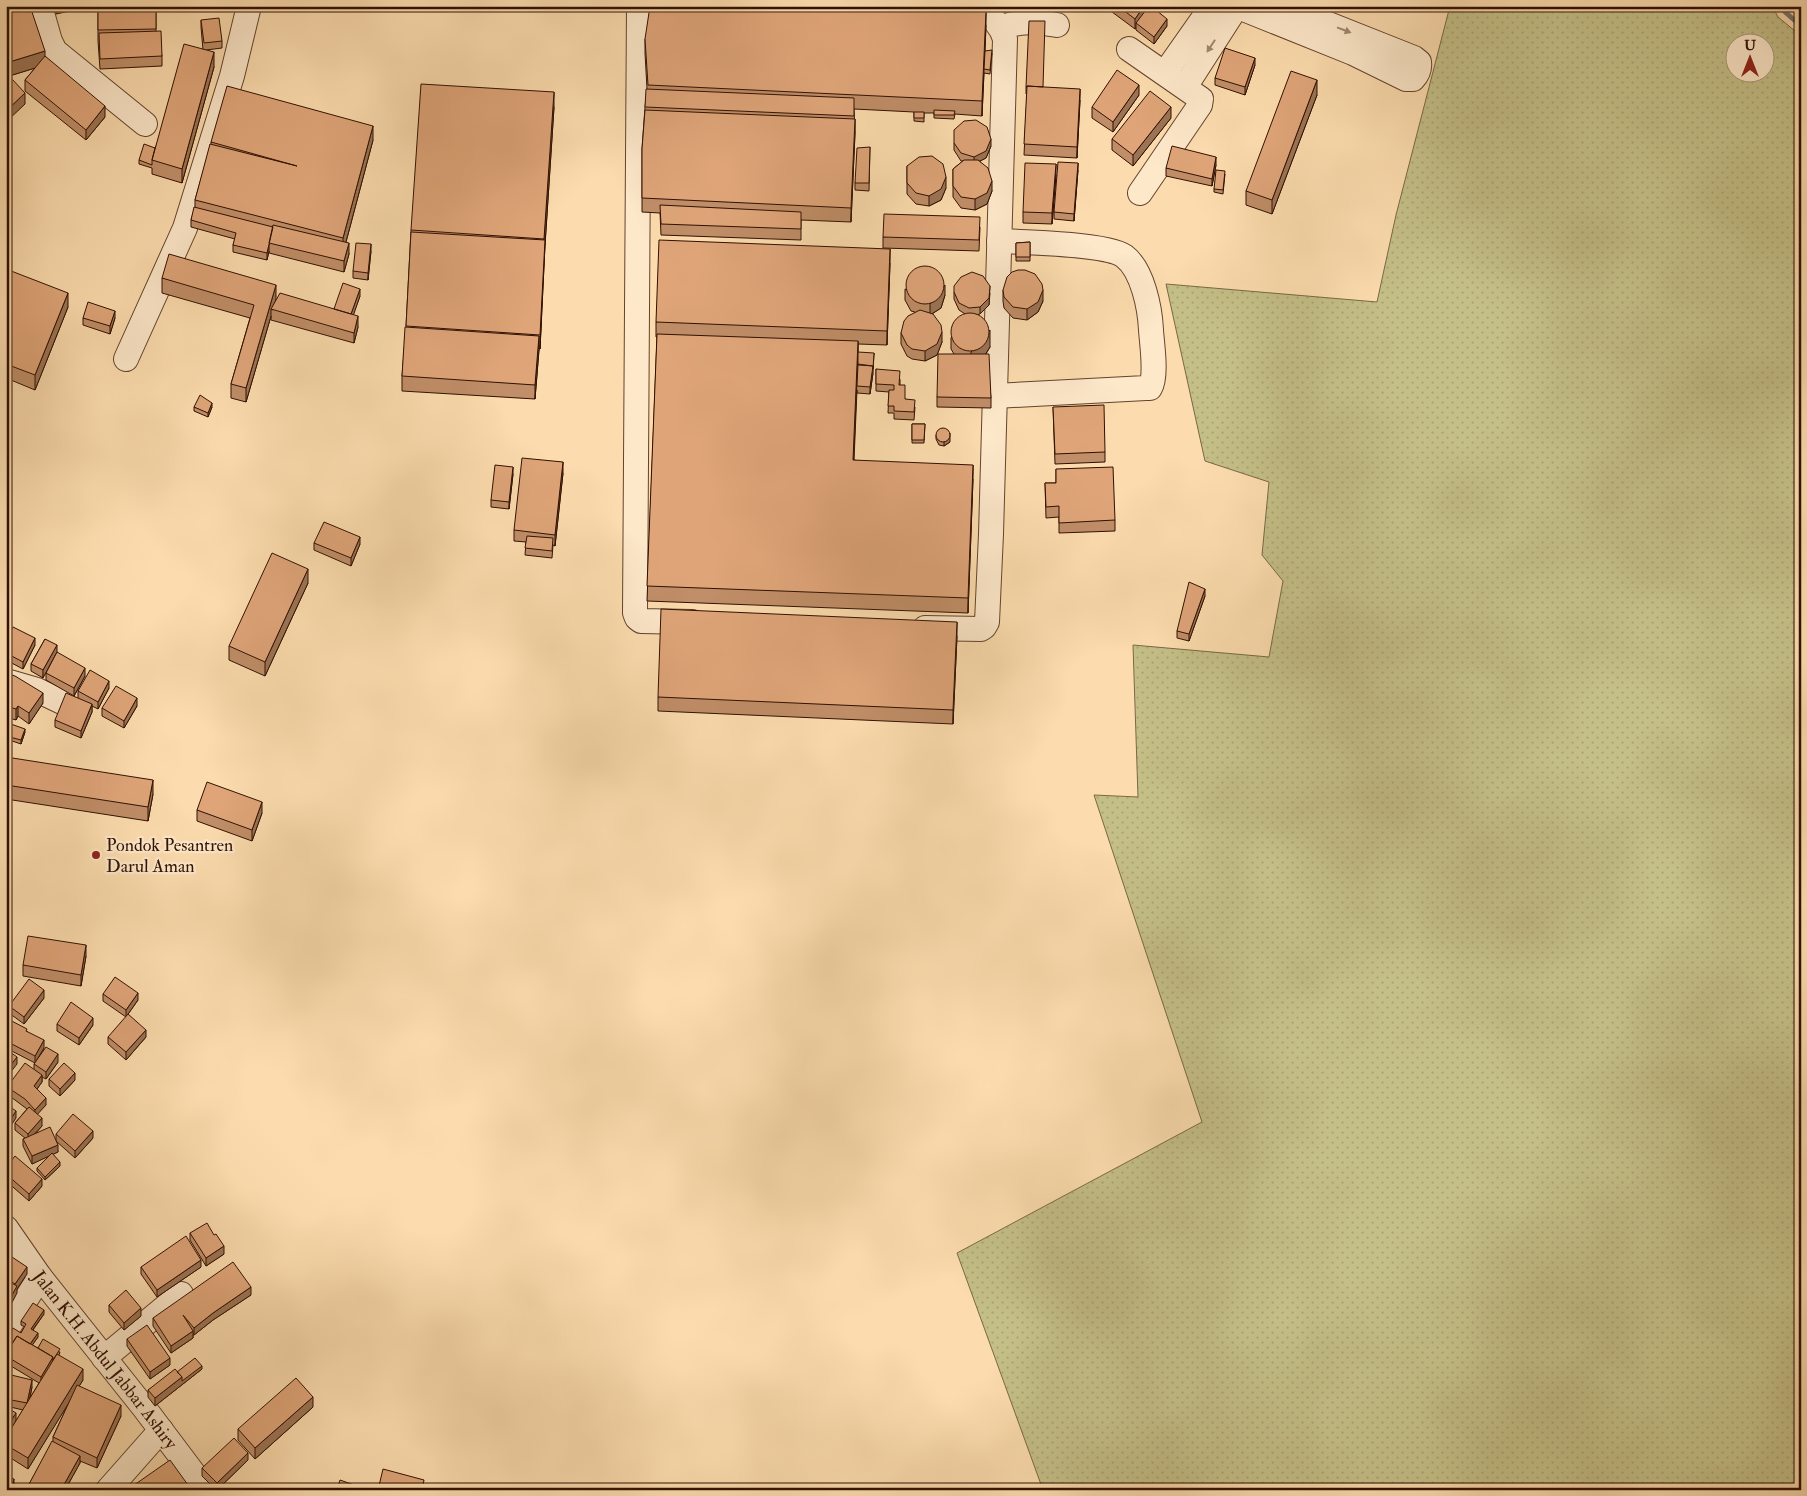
<svg xmlns="http://www.w3.org/2000/svg" width="1807" height="1496" font-family="'IM FELL Double Pica',serif">
<style>
.grass{fill:url(#grass-dots);stroke:#7a6844;fill-rule:evenodd}
.lines{fill:none;stroke-linecap:round;stroke-linejoin:round}
.stream{stroke:#76756e;stroke-width:5}
.minor-casing{stroke:#63432d;stroke-width:26}
.minor{stroke:#fde8ca;stroke-width:24}
.wall{fill:#c08e68;stroke:#301002}
.shaded-wall{fill:#9c7455;stroke:#301002}
.building{fill:#dfa579;stroke:#301002}
.oneway{fill:#a18770}
.poi-dot{fill:#8f2418;stroke:#fde8ca;stroke-width:2}
.labels{text-anchor:middle;dominant-baseline:central;stroke-width:4.5;stroke-linejoin:round;paint-order:stroke}
.poi-label{font-size:18px;fill:#301002;stroke:#fde8ca;text-anchor:start}
.street-label{font-size:18px;fill:#301002;stroke:#fde8ca}
</style>
<defs>
<pattern id="grass-dots" width="8" height="8" patternUnits="userSpaceOnUse" patternTransform="scale(1.25)"><rect width="8" height="8" fill="#c4bf87"/><path d="M2 2h.1M6 6h.1" fill="none" stroke="#a9a373" stroke-width="1.8" stroke-linecap="round"/></pattern>
</defs>
<rect width="100%" height="100%" fill="#fcdcae"/>
<filter id="stains"><feTurbulence type="fractalNoise" baseFrequency=".004" numOctaves="4"/><feColorMatrix values="0 0 0 0 .2 0 0 0 0 .09 0 0 0 0 .02 0 0 0 .5 -.17"/></filter>
<radialGradient id="worn" r=".72"><stop offset=".6" stop-color="#630" stop-opacity="0"/><stop offset="1" stop-color="#630" stop-opacity=".3"/></radialGradient>
<path class="grass" d="M1450,6H1772L1778,17L1801,36V1490H1043L957,1253L1202,1122L1094,795L1138,797L1133,645L1269,657L1283,581L1262,555L1269,482L1205,461L1166,284L1377,302L1396,215ZM1734,42H1764V72H1734Z"/>
<g class="lines">
<path class="stream" d="M1781,6L1784,11L1801,26"/>
<g class="minor-casing">
<g id="minor">
<path d="M40,6L50,41L55,51L145,124"/>
<path d="M639,6L635,613L637,618L641,621L692,622"/>
<path d="M1236,6L1353,53L1406,79H1413C1418,74 1420,70 1419,62L1414,58L1283,6"/>
<path d="M1001,28C1019,20 1039,22 1057,25"/>
<path d="M1129,49L1201,99L1200,105L1140,193"/>
<path d="M1165,73L1212,6"/>
<path d="M1185,87L1237,6"/>
<path d="M126,359L185,228L232,76L249,6"/>
<path d="M995,396L1146,388H1150C1157,376 1152,345 1151,330C1150,309 1143,270 1124,256C1107,244 1024,242 999,241"/>
<path d="M925,628L981,629L984,627L987,622L991,534L1005,39C1001,23 989,16 977,6"/>
<path d="M6,681L37,690L64,703"/>
<path id="s1" d="M6,1228L40,1277L145,1409L206,1490"/>
<path d="M6,1331L40,1277"/>
<path d="M104,1358L181,1294"/>
<path d="M108,1490L161,1430"/>
</g>
</g>
<use href="#minor" class="minor"/>
</g>
<path class="wall" d="M98,6H156V31L162,56V66L100,69L98,41Z
M894,6H956V10L986,25L985,51L992,53L990,74L984,73L982,116L955,114L954,119L934,118V113H924V122L914,121V112L854,109L855,133L851,222L801,220V240L661,235L660,213L642,212V149L645,107L647,89L645,53V39Z
M1104,6H1151L1167,26L1154,44L1136,30V28L1135,29Z
M1157,6H1165L1163,10Z
M201,20L222,41V48L206,50L214,67L182,183L152,174V168L139,164V160L155,148L203,50L201,27Z
M45,56L105,117L86,140L25,91V80L35,68L6,77Z
M1255,65L1245,95L1215,85V78Z
M1026,87H1043L1080,100L1077,158L1024,155L1027,94H1026Z
M1139,95L1113,132L1092,118V107Z
M1317,95L1272,214L1246,205V191Z
M554,107L545,245L540,349H539L535,399L402,391V376L406,327L411,230Z
M1171,118L1133,166L1112,150V139Z
M373,140L346,242L349,254L344,272L269,253V251L267,260L233,252V245L235,239L191,227V220L195,207V200L211,144V142Z
M954,143L991,146L986,158L980,161L992,191L987,204L975,210L961,208L953,197V169L963,161H961L954,150Z
M870,147L869,191L855,190V183Z
M1216,165L1212,186L1166,176V168Z
M907,166L946,188L941,200L929,206L916,204L907,194Z
M1078,170L1074,221L1054,219V212Z
M1225,174L1223,194L1214,192V189Z
M1056,175L1052,224L1023,223V212Z
M980,227L979,251L883,248V237Z
M1030,242V261H1016V243Z
M371,251L368,280L353,278V271Z
M890,263L887,345L858,344V352L873,373L870,394L857,393V390L854,460L973,479L968,613L647,601L657,337H656V322Z
M6,269L68,307L35,390L6,378Z
M162,278L276,299L275,302L334,309L360,296L353,315L358,327L354,343L271,320V316L246,402L231,398V384L250,318L162,293Z
M905,289L945,295L941,308L932,314L942,342L937,355L925,361L912,359L907,356L901,344V333L915,312L911,311L905,300Z
M1003,290L1043,301L1038,312L1027,320L1013,318L1004,308L1003,301Z
M954,292L990,293L989,305L980,314L976,315L990,347L986,354L991,398V408L937,407V397L954,354L951,349V338L965,314L959,310L954,299Z
M83,318H115L110,334L83,325Z
M876,369L900,379V385L905,399L915,407L914,420L894,419V413H888L889,392L876,391Z
M194,407H212L208,417L194,411Z
M1053,407L1105,452V462L1055,464Z
M912,424H925L924,443H912Z
M936,435L950,442L944,446L939,445L936,439Z
M1056,469L1115,520V531L1059,533V517L1046,518L1045,483H1056Z
M563,473L555,546L553,545L552,558L525,555L526,542L514,541V530Z
M513,474L509,509L491,507V500Z
M314,543L360,544L351,566L314,550Z
M308,583L265,676L229,660V646Z
M1205,596L1189,641L1177,638V631Z
M957,636L953,724L658,711V697Z
M45,639L43,678L31,671V664Z
M6,641L35,645L23,669L6,660Z
M6,673L43,703L29,724L18,716L16,720L6,717Z
M46,673L85,676L74,696L46,680Z
M109,688L98,709L92,706V712L81,738L55,727V720L78,699V691Z
M137,706L124,728L102,716V708Z
M6,727L25,732L21,744L6,739Z
M6,757L153,794L148,821L6,799Z
M197,810L262,813L252,841L197,821Z
M86,956L81,986L23,976V965Z
M103,994L138,1000L126,1017L103,1001Z
M44,998L24,1024L9,1013V1006Z
M6,1018L27,1031L44,1048L35,1063L6,1048Z
M57,1024L93,1025L79,1045L57,1031Z
M108,1037H146L126,1060L108,1044Z
M58,1062L46,1079L42,1077V1082L37,1089L46,1105L37,1114L42,1126L35,1134L56,1141V1134L93,1138L75,1158L56,1141L58,1152L53,1154L60,1166L45,1180L37,1171V1168L50,1155L32,1164L23,1146V1139L25,1138L15,1130V1123L27,1109L7,1094V1087L34,1069V1064Z
M49,1079L75,1080L60,1096L49,1086Z
M6,1167L42,1186L29,1201L6,1181Z
M190,1233L224,1254L206,1266L190,1240Z
M141,1267H201L157,1297L141,1274Z
M251,1295L213,1320L194,1335H193V1338L171,1353L153,1326V1318Z
M109,1305L141,1316L124,1330L109,1312Z
M44,1314L33,1330L38,1337L32,1345L38,1348L60,1352L59,1355L83,1380L79,1386L121,1416L97,1468L80,1461V1463L65,1490H27V1488L53,1441V1437L69,1402L28,1469L6,1455V1407L16,1421L23,1410L6,1406V1377L32,1387L30,1398L39,1383L6,1363V1340L21,1333L25,1327L21,1325V1321Z
M127,1339L170,1365L150,1379L127,1346Z
M202,1369L155,1406L148,1397V1390L177,1372Z
M313,1407L255,1459L238,1440V1429Z
M248,1460L217,1490H216L202,1476V1468Z"/>
<path class="shaded-wall" d="M59,6H84V8L56,14V7Z
M1144,6H1151V8L1136,23V28L1135,29V19Z
M986,11V25L982,116V101Z
M1167,19V26L1154,44V37Z
M45,51V65L6,77V63Z
M214,52V67L182,183V169Z
M1255,58V65L1245,95V87Z
M1317,80V95L1272,214V200Z
M1139,85V95L1113,132V122Z
M1080,89V100L1077,158V147Z
M554,92V107L545,245L540,349L544,239Z
M25,93V104L6,122V111Z
M105,106V117L86,140V130Z
M1171,107V118L1133,166V155Z
M855,119V133L851,222V208Z
M373,126V140L343,253V238Z
M991,139V146L986,158L974,164V157Z
M1216,157V165L1212,186V179Z
M1078,163V170L1074,221V214Z
M1056,164V175L1052,224V213Z
M946,177V188L941,200L929,206V196Z
M992,181V191L987,204L975,210V199Z
M349,243V254L344,272V261Z
M269,244V251L267,260V253Z
M371,244V251L368,280V273Z
M890,249V263L887,345V331Z
M276,285V299L273,310L271,309V316L246,402V388Z
M945,285V295L941,308L930,315V304Z
M990,286L989,305L980,314V307Z
M360,289V296L350,325V317Z
M1043,290V301L1038,312L1027,320V309Z
M68,293V307L35,390V375Z
M115,311V318L110,334V326Z
M358,316V327L354,343V333Z
M990,330V347L983,358L971,363V352Z
M942,332V342L937,355L925,361V351Z
M539,336V350L535,399V385Z
M858,341V356L853,474V460Z
M874,353L873,373L870,394V387Z
M212,403V407L208,417V413Z
M950,433V442L944,446V442Z
M563,462V473L555,546V535Z
M973,465V479L968,613V598Z
M513,467V474L509,509V502Z
M360,537V544L351,566V558Z
M308,569V583L265,676V662Z
M1205,589V596L1189,641V634Z
M957,622V636L953,724V710Z
M35,638V645L23,669V662Z
M57,645V652L43,678V670Z
M85,668V676L74,696V688Z
M109,681V688L98,709V702Z
M43,693V703L29,724V713Z
M137,698V706L124,728V721Z
M92,704V712L81,738V731Z
M18,706V716L16,720V709Z
M25,729V732L21,744V740Z
M153,780V794L148,821V807Z
M262,802V813L252,841V830Z
M86,945V956L81,986V975Z
M44,990V998L24,1024V1017Z
M138,993V1000L126,1017V1010Z
M93,1018V1025L79,1045V1038Z
M146,1030V1037L126,1060V1052Z
M44,1040V1048L35,1063V1056Z
M58,1054V1062L46,1079V1072Z
M17,1057V1064L6,1078V1071Z
M75,1073V1080L60,1096V1089Z
M42,1075V1082L34,1093V1086Z
M46,1098V1105L35,1117V1110Z
M16,1111V1118L6,1133V1126Z
M42,1118V1126L28,1141V1134Z
M93,1131V1138L75,1158V1151Z
M58,1145V1152L32,1164V1156Z
M60,1162V1166L45,1180V1177Z
M42,1179V1186L29,1201V1194Z
M224,1246V1254L206,1266V1258Z
M9,1249V1257L6,1261V1254Z
M201,1260V1267L157,1297V1290Z
M27,1267V1274L17,1289V1293L6,1314V1306L15,1284Z
M251,1287V1295L213,1320L194,1335V1328L213,1313Z
M141,1308V1316L124,1330V1323Z
M44,1310V1314L31,1332V1329Z
M193,1331V1338L171,1353V1346Z
M38,1333V1337L29,1350V1346Z
M53,1357V1364L41,1384V1377Z
M170,1358V1365L150,1379V1372Z
M202,1366V1369L155,1406V1398L182,1377Z
M83,1369V1380L28,1469V1458Z
M32,1380V1387L27,1411V1403Z
M313,1397V1407L255,1459V1448Z
M121,1405V1416L97,1468V1458Z
M16,1413V1424L6,1439V1428Z
M248,1453V1460L217,1490V1483Z
M80,1456V1463L65,1490H61Z
M14,1479V1490H10Z
M188,1485V1490H181Z"/>
<path class="building" d="M6,6H30L45,51L6,63Z
M98,6H156V29L98,30Z
M650,6H884L986,11L982,101L648,85L645,39Z
M894,6H955V10Z
M1118,6H1144L1135,19Z
M1149,6H1151L1167,19L1154,37L1136,23Z
M219,18L222,41L204,43L201,20Z
M1029,21H1045L1043,87L1027,86V87H1026Z
M161,31L162,56L100,59L99,33Z
M184,44L214,52L182,169L152,160Z
M1225,48L1255,58L1245,87L1215,78Z
M992,50L990,70L984,69L985,51Z
M45,56L105,106L86,130L25,80Z
M1117,70L1139,85L1113,122L1092,107Z
M1291,71L1317,80L1272,200L1246,191Z
M11,78L25,93L6,111V83Z
M421,84L554,92L544,239L411,230Z
M227,86L373,126L343,238L195,200L210,144L297,166L211,142Z
M1027,86L1080,89L1077,147L1024,144Z
M646,89L854,98V116L645,107Z
M1150,91L1171,107L1133,155L1112,139Z
M645,110L855,119L851,208L642,198V149Z
M934,110L955,111L954,115H934Z
M914,112H924V118H914Z
M976,120L987,127L991,139L986,151L974,157L961,153L954,143V130L964,121Z
M144,144L155,148L152,160V165L139,160Z
M1172,146L1216,157L1212,179L1166,168Z
M870,147L869,183H855L857,148Z
M932,156L943,164L946,177L941,189L929,196L916,193L907,183V166L919,157Z
M964,160H978L988,168L992,181L987,193L975,199L961,197L953,186V169Z
M1058,162L1078,163L1074,214L1054,212Z
M1025,163L1056,164L1052,213L1023,212Z
M1216,170L1225,171L1223,190L1214,189Z
M660,205L801,212V229L661,224Z
M194,207L273,227L267,253L233,245L236,233L191,220Z
M884,214L980,217L979,240L883,237Z
M273,225L349,243L344,261L269,243Z
M411,232L545,240L540,335L406,326Z
M659,240L890,249L887,331L656,322Z
M1030,242V257H1016V243Z
M356,243L371,244L368,273L353,271Z
M169,254L276,285L246,388L231,384L254,305L162,278Z
M906 285a19 19 0 1 1 38 0a19 19 0 1 1-38 0Z
M6,269L68,293L35,375L6,364Z
M1018,270H1025L1035,274L1042,284L1043,290L1038,302L1027,309L1013,307L1004,297L1003,290L1007,277L1012,272Z
M972,272L983,276L990,286L989,298L980,307L969,308L959,303L954,292V286L961,277Z
M343,283L360,289L351,314L334,309Z
M280,293L358,316L354,333L271,309Z
M88,302L115,311L110,326L83,318Z
M920,310L933,314L941,325L942,332L937,344L925,351L912,349L907,345L901,333L904,321L908,316Z
M951 332a19 19 0 1 1 38 0a19 19 0 1 1-38 0Z
M405,327L539,336L535,385L402,376Z
M657,334L858,341L853,460L973,465L968,598L647,586Z
M858,352L874,353L873,369V366L858,365Z
M938,354H989L991,398L937,397Z
M858,364L873,366L870,387L857,386Z
M876,369L900,371L899,385H905V399L915,400L914,412L894,411V406H888L889,390H894V385L876,384Z
M200,395L212,403L208,413L194,407Z
M1104,405L1105,452L1055,454L1053,407Z
M912,424H925L924,440H912Z
M936 435a7 7 0 1 1 14 0a7 7 0 1 1-14 0Z
M522,458L563,462L555,535L514,530Z
M495,465L513,467L509,502L491,500Z
M1113,467L1115,520L1059,523V506L1046,507L1045,483H1056V469Z
M324,522L360,537L351,558L314,543Z
M527,536L553,538L552,551L525,548Z
M272,553L308,569L265,662L229,646Z
M1189,582L1205,589L1189,634L1177,631Z
M661,609L957,622L953,710L658,697Z
M13,627L35,638L23,662L6,653V641Z
M45,639L57,645L43,670L31,664Z
M57,652L85,668L74,688L46,673Z
M90,670L109,681L98,702L78,691Z
M6,673L15,676L43,693L29,713L18,706L16,709L6,706Z
M116,686L137,698L124,721L102,708Z
M66,693L92,704L81,731L55,720Z
M8,723L25,729L21,740L6,736V727Z
M6,757L153,780L148,807L6,785Z
M207,782L262,802L252,830L197,810Z
M28,936L86,945L81,975L23,965Z
M115,977L138,993L126,1010L103,994Z
M29,979L44,990L24,1017L9,1006Z
M71,1002L93,1018L79,1038L57,1024Z
M128,1014L146,1030L126,1052L108,1037Z
M6,1018L27,1029L26,1031L44,1040L35,1056L6,1041Z
M46,1047L58,1054L46,1072L34,1064Z
M6,1049L17,1057L6,1071Z
M25,1063L42,1075L34,1086L46,1098L35,1110L25,1099L7,1087Z
M64,1063L75,1073L60,1089L49,1079Z
M6,1104L16,1111L6,1126Z
M29,1107L42,1118L28,1134L15,1123Z
M73,1114L93,1131L75,1151L56,1134Z
M50,1127L58,1145L32,1156L23,1139Z
M52,1153L60,1162L45,1177L37,1168Z
M15,1156L42,1179L29,1194L6,1174V1167Z
M207,1223L214,1235L216,1234L224,1246L206,1258L190,1233Z
M186,1236L201,1260L157,1290L141,1267Z
M9,1255L27,1267L15,1284L6,1278V1259Z
M233,1262L251,1287L213,1313L194,1328L183,1315L193,1331L171,1346L153,1318Z
M6,1280L17,1286L6,1306Z
M126,1290L141,1308L124,1323L109,1305Z
M33,1303L44,1310L31,1329L38,1333L30,1344L17,1336L6,1353V1340L13,1328L21,1333L26,1324L21,1321Z
M147,1325L170,1358L150,1372L127,1339Z
M17,1336L53,1357L41,1377L6,1356V1353Z
M43,1339L60,1349L53,1360V1357L38,1348Z
M57,1354L83,1369L28,1458L6,1445V1437Z
M195,1358L202,1366L182,1381V1377L177,1372Z
M175,1369L182,1377L155,1398L148,1390Z
M7,1374L32,1380L27,1403L6,1399Z
M296,1378L313,1397L255,1448L238,1429Z
M77,1385L121,1405L97,1458L53,1437Z
M6,1407L16,1413L6,1428Z
M234,1438L248,1453L217,1483L202,1468Z
M52,1441L80,1456L61,1490H31L27,1488Z
M170,1460L188,1485L181,1490H127Z
M383,1469L424,1480L422,1490H378Z
M6,1476L14,1479L10,1490H6Z
M340,1480L368,1490H337Z"/>
<defs><path id="oneway-solid" d="M-6-.8H1V-3.2L6.5 0L1 3.2V.8H-6Z" transform="scale(1.25)"/></defs>
<g class="oneway">
<use href="#oneway-solid" transform="translate(1344 30) rotate(21)"/>
<use href="#oneway-solid" transform="translate(1211 46) rotate(123)"/>
</g>
<circle class="poi-dot" cx="96" cy="855" r="5"/>
<g class="labels">
<g class="poi-label">
<text x="106" y="845">Pondok Pesantren<tspan x="106" dy="21">Darul Aman</tspan></text>
</g>
<g class="street-label">
<text stroke="none"><textPath href="#s1" startOffset="165">Jalan K.H. Abdul Jabbar Ashiry</textPath></text>
</g>
</g>
<rect width="1807" height="1496" fill="none" stroke="#fcdcae" stroke-width="25"/>
<rect x="8" y="8" width="1792" height="1481" fill="none" stroke="#301002" stroke-width="2.5"/>
<rect x="12" y="12" width="1782" height="1471" fill="none" stroke="#301002"/>
<g transform="translate(1750 58)"><circle r="24" fill="#fde8ca" stroke="#ab927a"/>
<path d="M0-4L9 19L0 12L-9 19Z" fill="#8f2418"/>
<text y="-8" font-size="14" font-weight="bold" text-anchor="middle" fill="#301002">U</text>
</g>
<rect width="100%" height="100%" filter="url(#stains)"/>
<rect width="100%" height="100%" fill="url(#worn)"/>
</svg>
